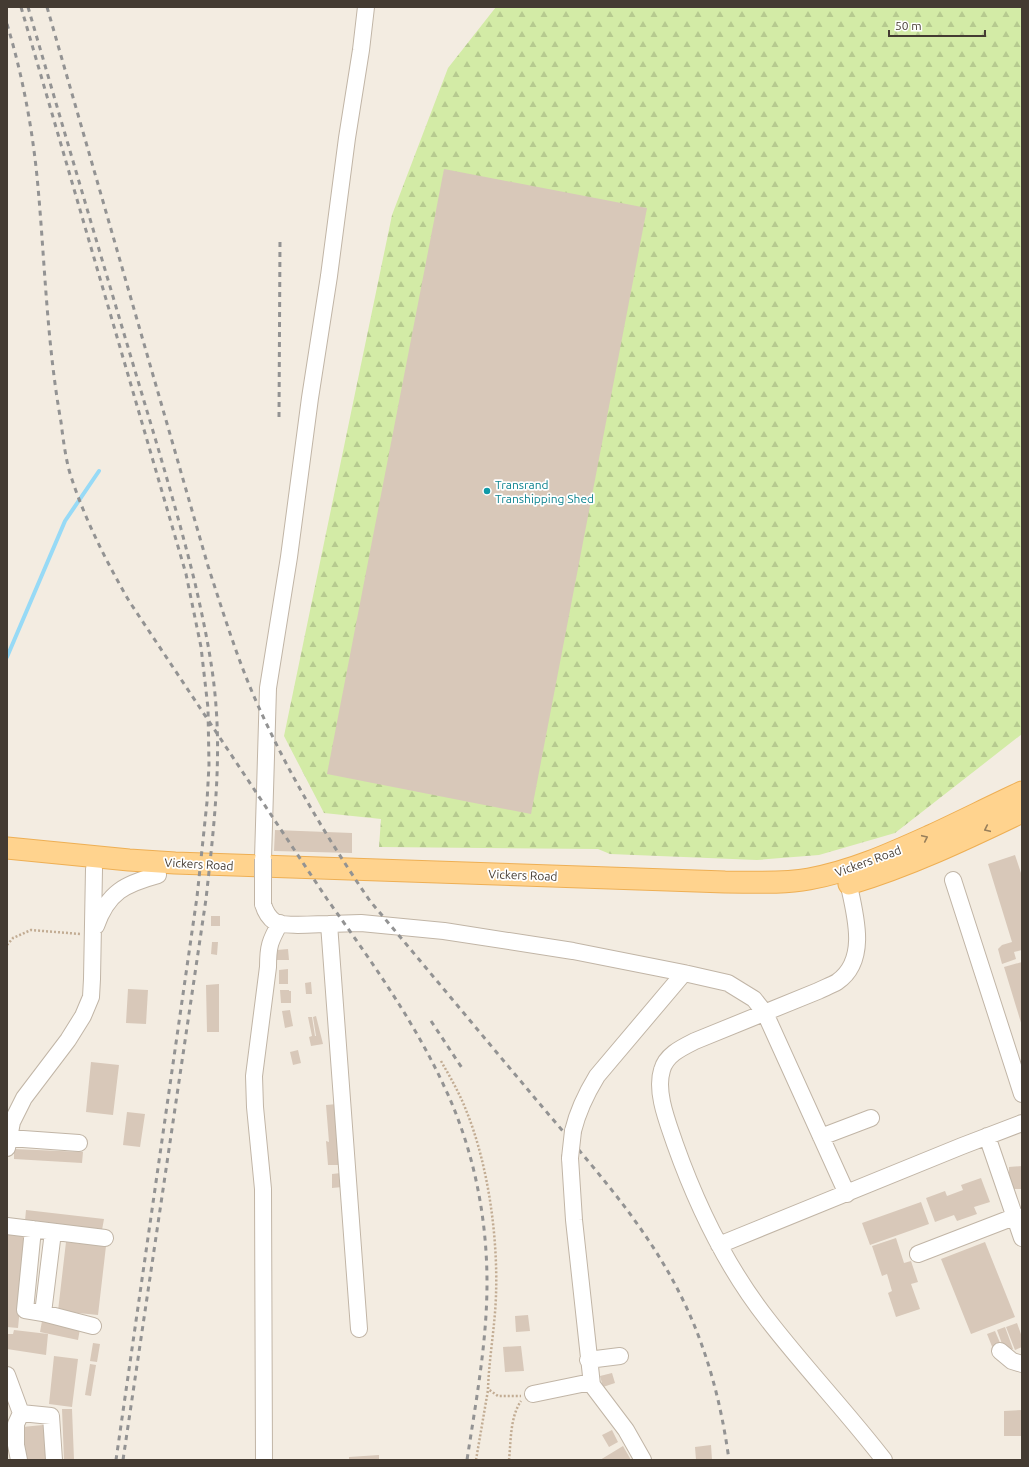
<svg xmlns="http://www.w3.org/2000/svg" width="1029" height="1467" font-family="Ubuntu,sans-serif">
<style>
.forest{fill:url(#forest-firs)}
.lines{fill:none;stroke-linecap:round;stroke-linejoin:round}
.stream{stroke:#97daf6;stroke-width:4}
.building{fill:#d8c8b9}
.minor-casing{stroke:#c1b5a6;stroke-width:18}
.major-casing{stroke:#eeaf54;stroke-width:23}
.path{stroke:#c2ac93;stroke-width:2.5;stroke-dasharray:2 2;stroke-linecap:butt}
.minor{stroke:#fff;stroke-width:16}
.major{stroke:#ffd38e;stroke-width:21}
.rail{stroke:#939393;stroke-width:3;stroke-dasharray:5 5;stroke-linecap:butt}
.minor-bridge-casing{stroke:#c1b5a6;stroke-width:18;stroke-linecap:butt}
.minor-bridge{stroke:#fff;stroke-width:16}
.oneway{stroke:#987f5b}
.culture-dot{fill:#0f9aa8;stroke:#fff;stroke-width:1.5}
.labels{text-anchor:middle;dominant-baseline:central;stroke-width:3.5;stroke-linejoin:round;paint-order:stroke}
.culture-label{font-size:12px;fill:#0d838f;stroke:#fff;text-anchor:start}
.street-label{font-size:12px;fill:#443b32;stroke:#fff}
</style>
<defs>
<pattern id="forest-firs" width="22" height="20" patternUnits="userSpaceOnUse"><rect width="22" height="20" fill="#d3eba6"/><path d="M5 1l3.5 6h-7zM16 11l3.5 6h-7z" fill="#b6ca8f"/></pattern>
</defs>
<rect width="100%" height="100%" fill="#f3ece1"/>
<path class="forest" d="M496,7H1022V734L895,833L819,855L757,860L610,854L598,849L379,847L381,819L324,813L284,736L392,215L448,68Z"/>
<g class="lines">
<path class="stream" d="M7,657L65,521L99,471"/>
</g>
<path class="building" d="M444,169L647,208L531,814L327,774Z
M275,830L352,833V853L274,851Z
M1015,855L1022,876V950L1014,952L1016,959L1002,964L998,949L1002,945L1012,942L988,864Z
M211,916H220V926H211Z
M212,942H218L217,955L211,954Z
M288,949L289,960H277V950Z
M1022,962V1026L1004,967Z
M288,969V984H279V970Z
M311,982L312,994H306L305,983Z
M219,984V1032H207L206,985Z
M128,989L148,990L146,1024L126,1023Z
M280,990H289V991H291V1003H281Z
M290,1010L293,1026L285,1028L282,1011Z
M316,1016L323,1044L311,1046L309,1037L312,1036L308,1017H312L315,1036H316L313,1017Z
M298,1050L301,1063L293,1065L290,1052Z
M91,1062L119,1065L113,1115L86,1112Z
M337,1104L339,1133H336L337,1141H340L341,1165H328L326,1141L329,1142L326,1105Z
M127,1112L145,1114L140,1147L123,1145Z
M14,1149L83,1152L82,1163L14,1159Z
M1022,1166V1189H1009V1167Z
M341,1173L342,1187L332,1188V1174Z
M981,1178L990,1202L974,1207L977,1214L957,1221L954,1215L935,1222L926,1198L945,1191L947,1196L963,1190L961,1185Z
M921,1202L929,1224L870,1245L862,1223Z
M26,1210L104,1219L102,1230L25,1221Z
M7,1232L27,1235L18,1328L7,1327Z
M896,1238L904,1263L911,1261L918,1282L911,1284L920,1309L896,1317L888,1293L892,1291L887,1274L882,1276L872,1246Z
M66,1242L106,1246L98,1315L58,1311Z
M985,1242L1015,1317L971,1334L941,1259Z
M528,1315L530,1331L516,1332L515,1316Z
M42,1321L80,1329L78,1340L40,1332Z
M1017,1323L1022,1337V1347L1015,1350L1006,1327Z
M1005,1327L1013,1349L1005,1352L997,1330Z
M14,1330L48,1334L46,1355L7,1349V1334H13Z
M995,1331L1001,1345L993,1349L987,1334Z
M93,1343L100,1344L97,1362L90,1361Z
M521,1346L524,1371L505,1372L503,1347Z
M54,1356L78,1359L72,1407L49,1404Z
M90,1364L96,1365L91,1396L85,1395Z
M612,1373L615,1383L603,1387L600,1376Z
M62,1409H72L74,1460H64Z
M1022,1410V1436H1004V1411Z
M43,1425L48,1460H27L22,1427Z
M612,1430L618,1442L609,1447L602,1435Z
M711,1445L712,1460H696L695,1447Z
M623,1446L631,1460H600Z
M379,1455V1460H349V1457Z"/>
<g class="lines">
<g class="minor-casing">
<path id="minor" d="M263,859L268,688L289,557L310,398L329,276L347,138L361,50L366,7
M846,872C852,905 872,958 837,982C832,985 824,988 818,991L695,1041C681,1048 666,1055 662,1070C655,1092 668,1123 675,1144C697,1206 727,1268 768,1320C805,1368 847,1412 884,1460
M953,880L1022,1094
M263,904C265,911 269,918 275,922C284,927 318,924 329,924L359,1329
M329,924L361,923L444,931L573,951L684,973L728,983L754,999L765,1013L847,1194
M96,926C108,892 125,884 158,875
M573,1131C578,1110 586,1094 597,1076L684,973
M987,1136L1022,1238
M821,1137L871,1118
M9,1138L79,1143
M7,1148L12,1122L24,1098L68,1040L83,1016L91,997L92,979L94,869
M570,1158L574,1220L592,1385L626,1430L643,1460
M7,1226L105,1238
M33,1229L25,1310L43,1313L93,1326
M719,1245L962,1146L1022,1123
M918,1254L1014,1217H1022
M43,1313L53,1232
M1000,1351L1012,1361L1022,1364
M588,1360L620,1356
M7,1375L21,1413L51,1416L54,1460
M533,1394L591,1382
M19,1460L16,1445V1424L21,1413
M264,1460L263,1189L255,1107L254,1076L268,967C268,946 270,941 280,923"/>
</g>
<g class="major-casing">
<path id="major" d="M7,848L129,860L175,863L725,882C752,882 782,884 809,879C853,871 892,853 932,835C962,821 992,806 1022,792
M849,884C909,866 966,839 1022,812"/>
</g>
<path class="path" d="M7,945L13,938L31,930L80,934
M441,1061C450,1077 459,1092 466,1110C488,1164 498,1236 496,1295C495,1327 489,1358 488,1389L498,1396H521
M476,1460L488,1390
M509,1460C511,1441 510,1417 521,1401"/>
<use href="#minor" class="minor"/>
<use href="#major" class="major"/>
<path class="rail" d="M21,7L186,574L201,647L208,708L209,765L207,802L197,897L116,1460
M28,7C66,138 105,270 144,401C162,461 180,522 195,583C204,623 213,664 216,706C221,770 213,835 206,899L123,1460
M47,7L208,566C224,615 239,665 261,712C291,778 329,841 370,901C423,964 476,1028 529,1091C582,1155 641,1217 679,1292C706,1345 721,1401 729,1460
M7,24C23,77 33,131 38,187C45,265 47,344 61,422C63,438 65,454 69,470C83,516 105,559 129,601L327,899C369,958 413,1019 444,1086C473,1147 487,1215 487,1283C487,1342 476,1401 467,1460
M279,417L280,240
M431,1021L462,1068"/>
<g class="minor-bridge-casing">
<path id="minor-bridge" d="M263,904V859
M570,1158L573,1131"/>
</g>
<use href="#minor-bridge" class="minor-bridge"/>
</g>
<defs><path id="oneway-chevron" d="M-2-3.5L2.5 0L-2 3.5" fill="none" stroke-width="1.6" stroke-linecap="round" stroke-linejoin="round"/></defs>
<g class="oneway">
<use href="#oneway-chevron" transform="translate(987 829) rotate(155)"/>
<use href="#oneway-chevron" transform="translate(925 838) rotate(-25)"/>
</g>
<circle class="culture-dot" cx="487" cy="491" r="4"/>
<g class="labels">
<g class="culture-label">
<text x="495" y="484">Transrand<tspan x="495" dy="14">Transhipping Shed</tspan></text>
</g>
<g class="street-label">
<text transform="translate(868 861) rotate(-20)">Vickers Road</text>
<text transform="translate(199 864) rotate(3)">Vickers Road</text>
<text transform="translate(523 875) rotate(2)">Vickers Road</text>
</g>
</g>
<rect width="1029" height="1467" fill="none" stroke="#443b32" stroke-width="16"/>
<path d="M889 30v6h96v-6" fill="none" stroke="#443b32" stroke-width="2"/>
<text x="895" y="30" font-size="12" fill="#443b32" stroke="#ffffff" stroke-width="3" paint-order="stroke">50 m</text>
</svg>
